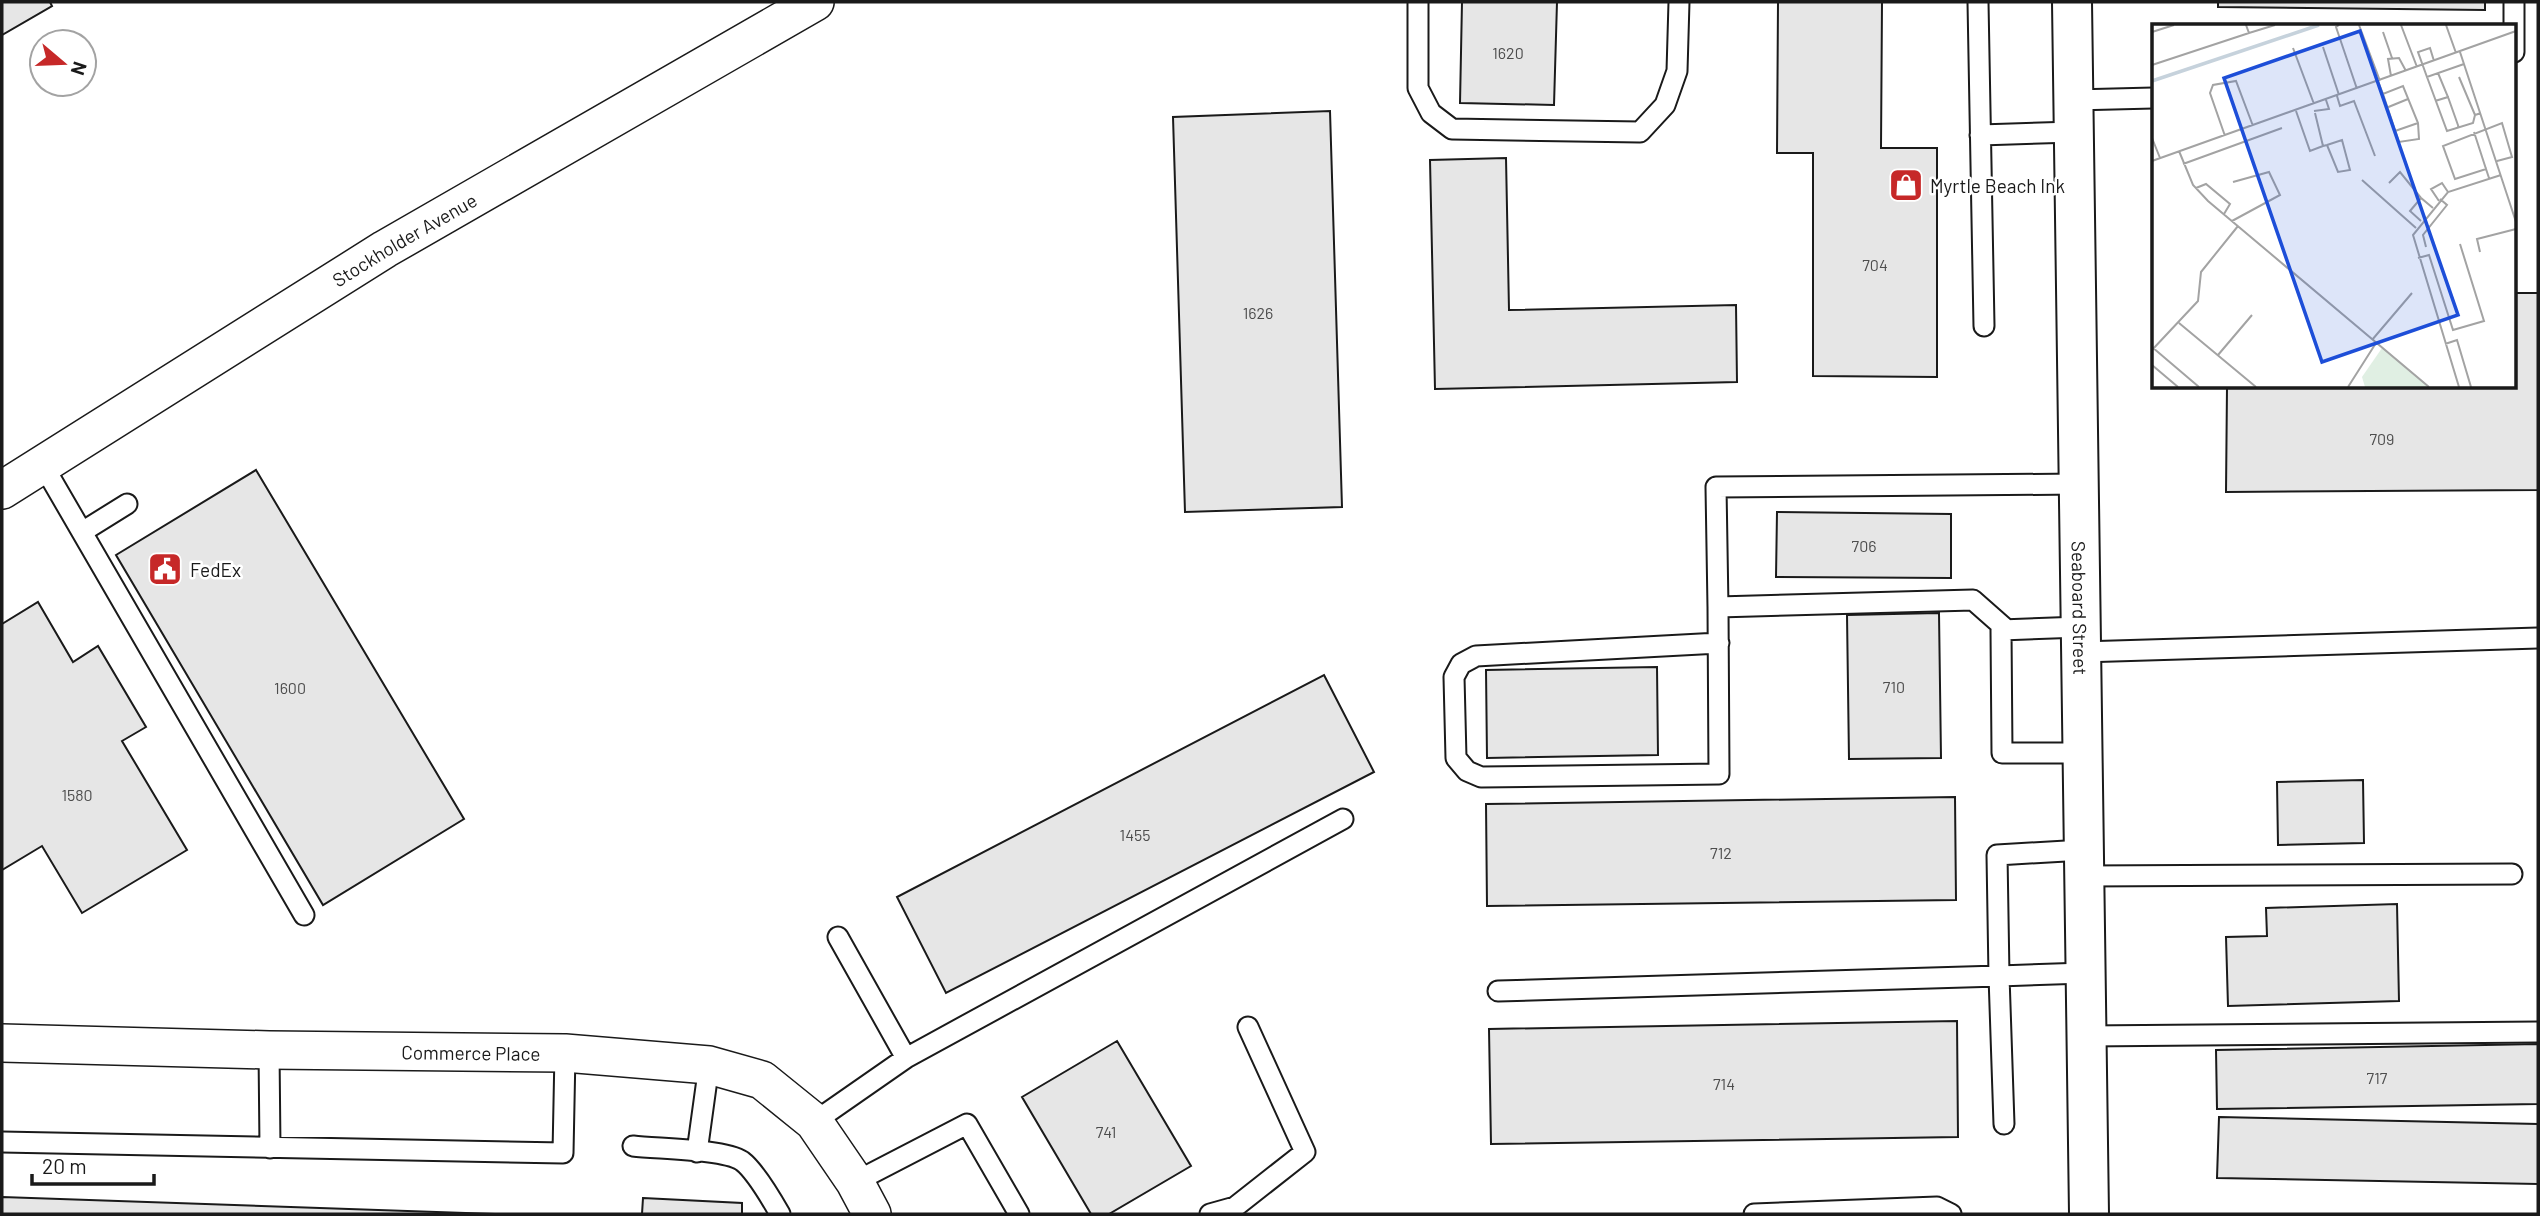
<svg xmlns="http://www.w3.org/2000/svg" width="2540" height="1216" font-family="Barlow,sans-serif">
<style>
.building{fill:#e6e6e6;stroke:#1a1a1a;stroke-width:2}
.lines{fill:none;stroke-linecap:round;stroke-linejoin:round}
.lane-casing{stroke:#1a1a1a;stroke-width:23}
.street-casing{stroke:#1a1a1a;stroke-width:40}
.secondary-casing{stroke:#1a1a1a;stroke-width:42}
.lane{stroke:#fff;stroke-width:19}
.street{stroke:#fff;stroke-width:37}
.secondary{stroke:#fff;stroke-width:38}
.labels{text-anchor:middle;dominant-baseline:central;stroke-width:5;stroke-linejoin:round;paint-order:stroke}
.number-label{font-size:16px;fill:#4d4d4d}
.poi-label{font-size:19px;fill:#1a1a1a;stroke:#fff;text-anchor:start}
.street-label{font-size:19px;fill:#1a1a1a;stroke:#fff}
.inset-river{fill:none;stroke:#c6d2dc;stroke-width:3.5}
.inset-road{fill:none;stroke:#a3a3a3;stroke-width:2}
.view{fill:#1d4ed8;fill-opacity:0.15;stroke:#1d4ed8;stroke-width:3.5}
.inset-edge{fill:none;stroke:#1a1a1a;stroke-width:3.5}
</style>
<rect width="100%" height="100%" fill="#fff"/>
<path class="building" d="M2,2H50L52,6L2,35Z
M1462,2H1557L1554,105L1460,103Z
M1778,2H1882L1881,148H1937V377L1813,376V153H1777Z
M2218,2H2485V10L2218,7Z
M1330,111L1342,507L1185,512L1173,117Z
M1506,158L1509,310L1736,305L1737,382L1435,389L1430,160Z
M2514,293H2538V490L2226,492L2227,387H2514Z
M256,470L464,819L323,905L116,555Z
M1777,512L1951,514V578L1776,577Z
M38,602L73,662L98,646L146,727L122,741L187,850L82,913L42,846L2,870V624Z
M1939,613L1941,758L1849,759L1847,615Z
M1657,667L1658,755L1487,758L1486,670Z
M1324,675L1374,772L946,993L897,897Z
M2363,780L2364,843L2278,845L2277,782Z
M1955,797L1956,900L1487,906L1486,804Z
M2397,904L2399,1001L2228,1006L2226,937L2267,936L2266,908Z
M1957,1021L1958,1137L1491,1144L1489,1029Z
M1117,1041L1191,1166L1109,1214H1091L1022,1097Z
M2538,1044V1104L2217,1109L2216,1050Z
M2219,1117L2538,1124V1184L2217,1178Z
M2,1197L495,1214H2Z
M643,1198L742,1203V1214H642Z"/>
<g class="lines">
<g class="lane-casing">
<path id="lane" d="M1418,2V88L1431,113L1452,129L1640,132L1665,105L1677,71L1679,2
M1978,2L1984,326
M2514,52V2
M2074,100L2153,98
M1980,135L2074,132
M43,465L304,915
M82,532L127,504
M1718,607L1716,487L2079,484
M2081,627L2001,630L2002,753H2083
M1719,643L1476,656L1461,664L1454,677L1456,758L1467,771L1481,777L1719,774L1718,607L1973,600L2007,630
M2081,652L2538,638
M2084,876L2512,874
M838,937L906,1058
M1498,991L1999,976L1997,855L2083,850
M2086,1036L2538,1032
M269,1050L270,1148
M814,1122L906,1058L1343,819
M2004,1124L1999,976L2085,973
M2,1142L563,1153L565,1053
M633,1146C658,1149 724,1149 742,1161C754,1170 772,1200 780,1214
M697,1152L709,1065
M855,1182L967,1124L1019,1214
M1210,1214L1235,1207L1305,1152L1248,1027
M1754,1214L1937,1207L1951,1214"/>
</g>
<g class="street-casing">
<g id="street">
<path id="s1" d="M2,490L385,249L815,2"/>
<path id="s2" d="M2,1043L269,1050L565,1053L709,1065L762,1080L814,1122L855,1182L872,1214"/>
</g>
</g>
<g class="secondary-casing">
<g id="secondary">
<path id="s3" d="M2072,2L2089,1214"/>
</g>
</g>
<use href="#lane" class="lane"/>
<use href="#street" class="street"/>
<use href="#secondary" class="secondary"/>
</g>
<defs>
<g id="shop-square" transform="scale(1.75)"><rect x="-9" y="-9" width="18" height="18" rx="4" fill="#c62828" stroke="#fff"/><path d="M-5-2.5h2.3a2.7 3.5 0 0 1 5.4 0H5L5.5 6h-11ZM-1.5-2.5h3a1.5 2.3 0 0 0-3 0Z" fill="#fff"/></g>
<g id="civic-square" transform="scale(1.75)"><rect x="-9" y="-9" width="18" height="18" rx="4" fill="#c62828" stroke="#fff"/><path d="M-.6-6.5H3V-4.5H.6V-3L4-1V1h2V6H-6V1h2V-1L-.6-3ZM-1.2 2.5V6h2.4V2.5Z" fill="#fff"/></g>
</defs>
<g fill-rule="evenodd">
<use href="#shop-square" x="1906" y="185"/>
<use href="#civic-square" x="165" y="569"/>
</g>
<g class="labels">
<g class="number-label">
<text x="1508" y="52">1620</text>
<text x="1875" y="264">704</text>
<text x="1258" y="312">1626</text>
<text x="2382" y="438">709</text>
<text x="1864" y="545">706</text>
<text x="1894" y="686">710</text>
<text x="290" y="687">1600</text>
<text x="77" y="794">1580</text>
<text x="1135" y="834">1455</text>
<text x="1721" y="852">712</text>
<text x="2377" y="1077">717</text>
<text x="1724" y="1083">714</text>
<text x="1106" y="1131">741</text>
</g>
<g class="poi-label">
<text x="1930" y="185">Myrtle Beach Ink</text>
<text x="190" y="569">FedEx</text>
</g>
<g class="street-label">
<text stroke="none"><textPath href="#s1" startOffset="474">Stockholder Avenue</textPath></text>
<text stroke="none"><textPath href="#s3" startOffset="606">Seaboard Street</textPath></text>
<text stroke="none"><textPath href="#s2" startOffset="469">Commerce Place</textPath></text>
</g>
</g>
<g transform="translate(2152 24)">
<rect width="364" height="364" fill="#fff"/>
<path d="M230,324L277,363H213L210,353Z" fill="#e0efe3"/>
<path class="inset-river" d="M0,57L167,1"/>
<path class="inset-road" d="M94,1L97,9L123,1M187,1L184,3L205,65M207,1L228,57M249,1L265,43M294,1L304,29M0,8L22,1M231,8L240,34M171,23L187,71M141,24L162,80M308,28L364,198M282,37L278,24L266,28L275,53L312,40M0,41L97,9M239,52L236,35L247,34L254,47M275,53L295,107L321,99L323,91L329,89M307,53L323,91M226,57L231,70L251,62L266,99L267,115L247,118L231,70M185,72L188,82L202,77L223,132M296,73L307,104M283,77L296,73L286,49M234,84L256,75M144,87L158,127L171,122M162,87L177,85L174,76M163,89L171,122L175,121L190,116L198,146L186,148L175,121M243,107L266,99M322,108L334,145M73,112L58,69L61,61L84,57L101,102M0,114L8,134M27,127L41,161L56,177L277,363M0,137L364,7M31,140L130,104M337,154L334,145L303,155L291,122L350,99L360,133L345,137M210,156L264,204M237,159L248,148L269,174M44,164L54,160L78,180L72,190M287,177L279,165L290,159L296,168M80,197L128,171L117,148L81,158M269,197L258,187L269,174L281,184M274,223L271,211L295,181L288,175M328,228L325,215L364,205M266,234L277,231L301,306L332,297L308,220M27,299L104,363M220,316L260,269M293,320L305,316L319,363M0,323L47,363M0,326L46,277L49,248L86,202M66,331L100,291M0,341L26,363M196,363L224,319M307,363L261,211L296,168L349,151"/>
<path class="view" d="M208,7L306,291L170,338L72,54Z"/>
<rect width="364" height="364" class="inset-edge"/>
</g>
<rect width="2540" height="1216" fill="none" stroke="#1a1a1a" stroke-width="7"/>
<g transform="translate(63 63) rotate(109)"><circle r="33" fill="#ffffff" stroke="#a3a3a3" stroke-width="2"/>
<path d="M0-5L12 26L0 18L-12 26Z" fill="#c62828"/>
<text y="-10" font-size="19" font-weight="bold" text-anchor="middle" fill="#1a1a1a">N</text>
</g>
<path d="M32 1174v10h122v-10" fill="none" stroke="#1a1a1a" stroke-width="3.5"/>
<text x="42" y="1174" font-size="21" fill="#1a1a1a" stroke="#ffffff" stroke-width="5" paint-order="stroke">20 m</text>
</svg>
